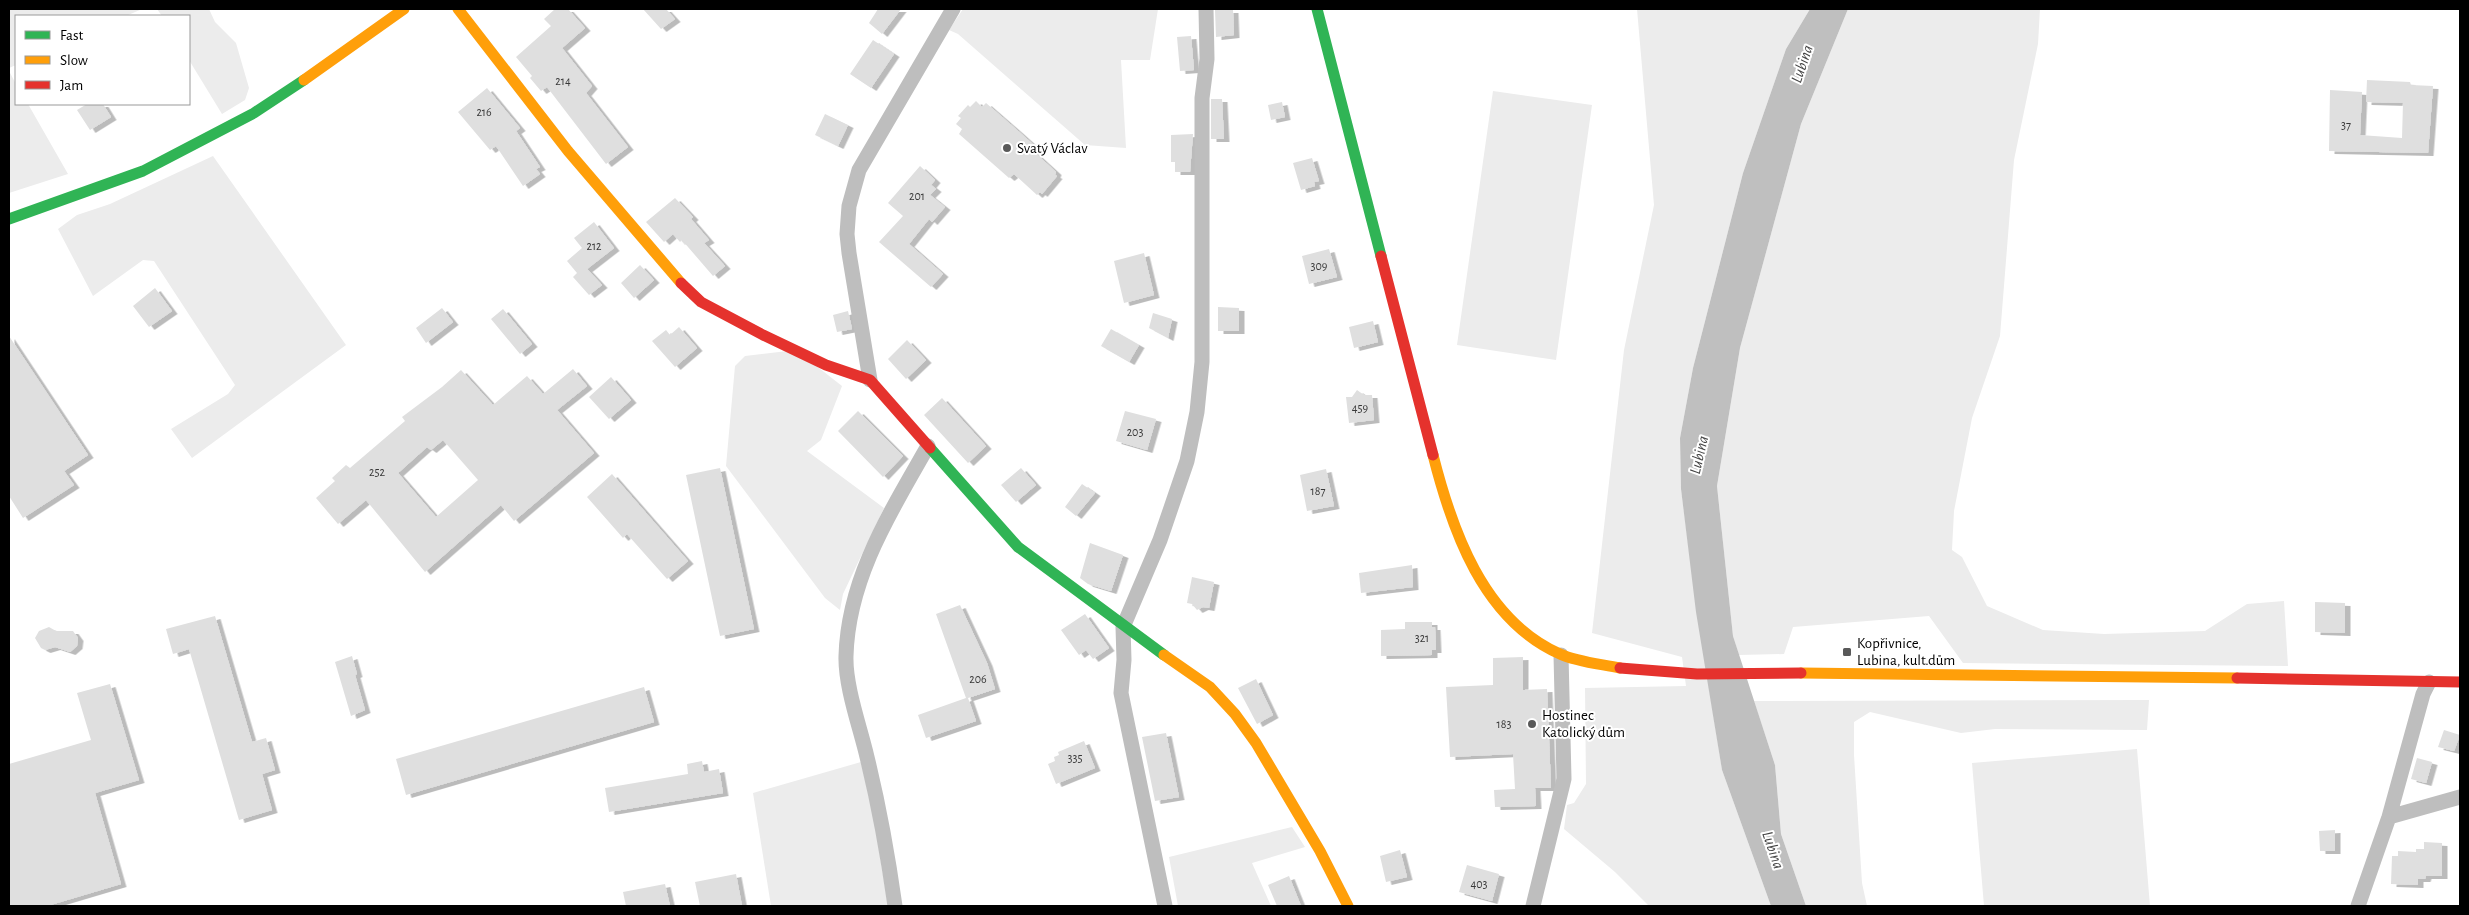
<svg xmlns="http://www.w3.org/2000/svg" width="2469" height="915" font-family="'Alegreya Sans',sans-serif">
<style>
.green{fill:#ececec}
.water{fill:#bfbfbf}
.building{fill:#dfdfdf;fill-rule:evenodd;filter:url(#shadow)}
.lines{fill:none;stroke-linecap:round;stroke-linejoin:round}
.street{stroke:#bebebe;stroke-width:15}
.fast{stroke:#30b455;stroke-width:11}
.slow{stroke:#ff9f0a;stroke-width:11}
.jam{stroke:#e5322d;stroke-width:11}
.poi-dot{fill:#595959;stroke:#fff;stroke-width:2}
.labels{text-anchor:middle;dominant-baseline:central;stroke-width:4;stroke-linejoin:round;paint-order:stroke}
.number-label{font-size:12px;fill:#383838}
.poi-label{font-size:15px;fill:#000;stroke:#fff;text-anchor:start}
.water-label{font-size:16px;font-style:italic;fill:#444;stroke:#fff}
</style>
<defs>
<filter id="shadow"><feDropShadow dx="5.5" dy="3" stdDeviation="0" flood-color="#0004"/></filter>
</defs>
<rect width="100%" height="100%" fill="#fff"/>
<path class="green" d="M9,9H142L126,16H16V65L9,68Z
M157,9H209L215,22L236,43L249,88L245,100L222,114L189,60V16H162Z
M963,9H1158L1150,60H1121L1126,148L1085,145L958,34L949,30Z
M1637,9H1810L1786,49L1743,173L1693,368L1680,438L1681,489L1697,612L1722,770L1771,906H1649L1615,872L1564,829L1567,805L1574,803L1586,784L1585,688L1686,686L1682,657L1592,633L1624,350L1654,205Z
M1848,9H2040L2038,44L2014,160L2000,336L1972,418L1954,511L1952,550L1962,557L1987,606L2043,630L2104,634L2205,631L2247,604L2284,601L2288,666L1963,663L1929,616L1793,627L1784,654L1739,655L1733,636L1717,486L1740,348L1801,124Z
M9,71L16,84V104H28L68,174L9,193Z
M1493,91L1592,105L1556,360L1457,345Z
M213,156L346,345L192,458L171,429L228,394L235,385L154,261L143,260L93,296L58,229L77,215L110,204Z
M796,350L842,386L821,440L807,451L884,508L843,594L840,610L825,598L726,466L735,366L745,356Z
M2149,700L2147,730L1995,729L1961,733L1870,712L1854,722V755L1862,883L1867,906H1806L1781,834L1775,765L1754,701Z
M2137,749L2150,906H1984L1972,763Z
M861,762L874,819L888,906H771L753,793Z
M1292,827L1305,847L1252,863L1271,906H1178L1169,857Z"/>
<path class="water" d="M1810,9H1848L1801,124L1740,348L1717,486L1733,636L1775,765L1781,834L1806,906H1771L1722,770L1696,612L1681,489L1680,438L1693,368L1743,173L1786,49Z"/>
<path class="building" d="M555,9H568L585,28L562,48L592,86L586,93L628,147L606,164L547,87L541,91L530,78L532,76L516,57L551,26L544,19Z
M643,9H666L675,19L661,29Z
M878,9H901L882,34L869,23Z
M1215,10H1233L1234,35L1216,37Z
M1191,36L1194,70L1180,71L1177,37Z
M873,40L894,54L871,88L850,74Z
M2367,80L2410,82L2411,85L2433,86L2428,153L2329,151L2330,90L2362,92L2360,135L2402,138L2403,103L2366,102Z
M487,88L520,128L516,131L540,167L536,169L540,174L523,186L496,146L490,150L458,112Z
M1211,99H1222L1224,139H1211Z
M976,101L982,107L986,103L1017,130L1036,147L1033,151L1056,172L1055,175L1057,176L1042,194L1040,192L1037,195L1014,174L1009,178L959,134L962,129L956,124L961,118L958,116L968,105L970,107Z
M1282,102L1285,117L1271,120L1268,105Z
M87,104H103L111,117L90,130L77,110Z
M825,114L848,125L838,146L815,135Z
M1193,134L1190,172H1175V162H1171V135Z
M1312,158L1319,181L1314,182L1315,186L1301,190L1293,163Z
M920,166L935,180L931,185L936,189L930,195L945,207L932,222L929,219L909,244L943,274L931,287L879,242L903,216L888,203Z
M675,198L693,217L691,219L709,240L704,243L725,266L713,276L682,240L680,242L673,234L664,242L646,222Z
M594,222L614,248L587,269L602,285L589,295L573,277L577,273L567,261L582,248L574,238Z
M1329,249L1337,277L1309,284L1302,256Z
M1144,253L1154,295L1124,303L1114,261Z
M640,265L654,280L634,298L621,283Z
M155,288L172,311L149,327L133,306Z
M1218,307L1239,308V331H1218Z
M442,308L453,322L426,343L416,328Z
M503,309L532,344L520,354L491,319Z
M848,311L852,329L837,332L833,315Z
M1153,313L1172,319L1168,338L1149,328Z
M1373,321L1378,342L1354,348L1349,327Z
M679,327L697,348L675,367L652,341L666,330L670,335Z
M1111,329L1139,345L1129,362L1101,346Z
M9,336L88,455L64,471L74,485L23,518L9,496Z
M907,340L926,360L906,379L888,359Z
M573,369L587,386L557,410L594,453L514,521L501,505L425,572L366,500L338,524L316,498L335,481L332,478L346,465L350,468L405,421L402,417L442,387L461,370L493,405L527,376L543,394ZM443,440L478,480L436,517L398,473L427,447L431,450Z
M611,377L631,400L609,419L589,397Z
M1357,390L1364,395H1372L1374,420L1349,423L1346,397H1352Z
M942,398L986,446L968,463L924,415Z
M858,411L903,456L883,477L838,431Z
M1125,411L1156,419L1147,450L1116,441Z
M720,468L754,629L720,636L686,475Z
M1021,468L1036,485L1016,502L1001,485Z
M1326,469L1334,506L1307,511L1300,475Z
M612,474L688,561L667,579L627,534L623,538L587,497Z
M1082,484L1095,493L1076,516L1065,507Z
M1090,543L1123,555L1111,591L1088,584L1080,578Z
M1412,565L1413,587L1361,593L1359,573Z
M1192,577L1214,582L1209,608L1203,607L1197,610L1192,604L1187,603Z
M2315,602L2345,603V633L2315,632Z
M960,605L987,663L995,689L968,698L976,721L926,738L918,715L966,698L936,614Z
M1085,614L1109,648L1093,659L1086,650L1079,655L1061,630Z
M215,616L252,742L266,738L275,770L262,774L272,810L239,820L189,649L173,654L166,629Z
M1405,622H1432V627H1435L1436,650H1432V655L1381,656V630L1405,629Z
M49,627L56,631H73L78,638L77,646L70,652L55,647L45,650L41,648L35,638L39,631Z
M352,656L357,674L355,675L365,710L351,716L335,662Z
M1523,657V690L1547,689L1551,788H1535L1536,806L1495,807L1494,790L1515,789L1513,754L1450,757L1446,687L1493,685V658Z
M1256,679L1273,715L1257,724L1238,688Z
M110,684L139,780L95,793L121,884L47,906H9V764L91,740L77,693Z
M644,687L654,722L406,795L396,759Z
M2444,730L2460,735L2454,751L2438,747Z
M1166,733L1179,797L1155,801L1142,737Z
M1084,741L1095,768L1056,784L1048,764L1055,761L1054,757L1059,755L1058,752Z
M2417,758L2432,762L2426,783L2411,779Z
M702,761L704,772L719,769L723,793L609,812L605,788L688,774L687,764Z
M2335,830V851H2320L2319,831Z
M2424,842L2442,843V876H2426L2425,879H2418V885L2391,884L2392,856H2398V851L2416,852V849H2424Z
M1400,850L1407,877L1386,882L1380,856Z
M1467,865L1499,874L1492,901L1459,892Z
M736,874L742,906H700L695,882Z
M1289,876L1301,906H1277L1268,885Z
M665,884L670,906H626L623,892Z"/>
<g class="lines">
<path class="street" d="M870,380L849,253L847,234L849,206L859,170L953,9
M2389,817L2460,797
M895,906C888,856 879,806 867,757C860,727 845,686 846,656C848,578 891,511 928,446
M1165,906L1121,693L1124,660L1123,627L1160,540L1187,461L1197,412L1202,362V98L1207,59L1206,9
M1533,906L1564,779L1561,655
M2358,906L2389,817L2423,694L2429,682"/>
<path class="fast" d="M1317,9L1381,256
M9,219L143,171L254,113L304,80
M930,448L1018,547L1164,655"/>
<path class="slow" d="M458,9L568,151L681,283
M304,80L404,9
M1433,455C1452,530 1483,620 1560,654C1577,662 1601,664 1620,668
M1164,655L1210,687L1235,714L1256,743L1320,851L1348,906
M1801,673L2237,678"/>
<path class="jam" d="M1381,256L1433,455
M681,283L701,302L763,335L826,365L870,380L930,448
M1620,668L1697,674L1801,673
M2237,678L2460,682"/>
</g>
<g class="poi-dot">
<circle cx="1007" cy="148" r="5"/>
<rect x="1842" y="647" width="10" height="10" rx="2.5"/>
<circle cx="1532" cy="724" r="5"/>
</g>
<g class="labels">
<g class="number-label">
<text x="563" y="81">214</text>
<text x="484" y="112">216</text>
<text x="2346" y="125">37</text>
<text x="917" y="196">201</text>
<text x="594" y="246">212</text>
<text x="1319" y="266">309</text>
<text x="1360" y="408">459</text>
<text x="1135" y="432">203</text>
<text x="377" y="472">252</text>
<text x="1318" y="491">187</text>
<text x="1422" y="638">321</text>
<text x="978" y="679">206</text>
<text x="1504" y="724">183</text>
<text x="1075" y="758">335</text>
<text x="1479" y="884">403</text>
</g>
<g class="poi-label">
<text x="1017" y="148">Svatý Václav</text>
<text x="1857" y="643">Kopřivnice,<tspan x="1857" dy="17">Lubina, kult.dům</tspan></text>
<text x="1542" y="715">Hostinec<tspan x="1542" dy="17">Katolický dům</tspan></text>
</g>
<g class="water-label">
<text transform="translate(1802 64) rotate(-71)">Lubina</text>
<text transform="translate(1699 455) rotate(-77)">Lubina</text>
<text transform="translate(1773 850) rotate(71)">Lubina</text>
</g>
</g>
<rect width="2469" height="915" fill="none" stroke="#000000" stroke-width="20"/>
<rect x="15" y="15" width="175" height="90" fill="#ffffff" stroke="#999999"/>
<rect x="25" y="31" width="25" height="8" fill="#30b455" stroke="#999999"/>
<text x="60" y="40" font-size="15" fill="#000000">Fast</text>
<rect x="25" y="56" width="25" height="8" fill="#ff9f0a" stroke="#999999"/>
<text x="60" y="65" font-size="15" fill="#000000">Slow</text>
<rect x="25" y="81" width="25" height="8" fill="#e5322d" stroke="#999999"/>
<text x="60" y="90" font-size="15" fill="#000000">Jam</text>
</svg>
